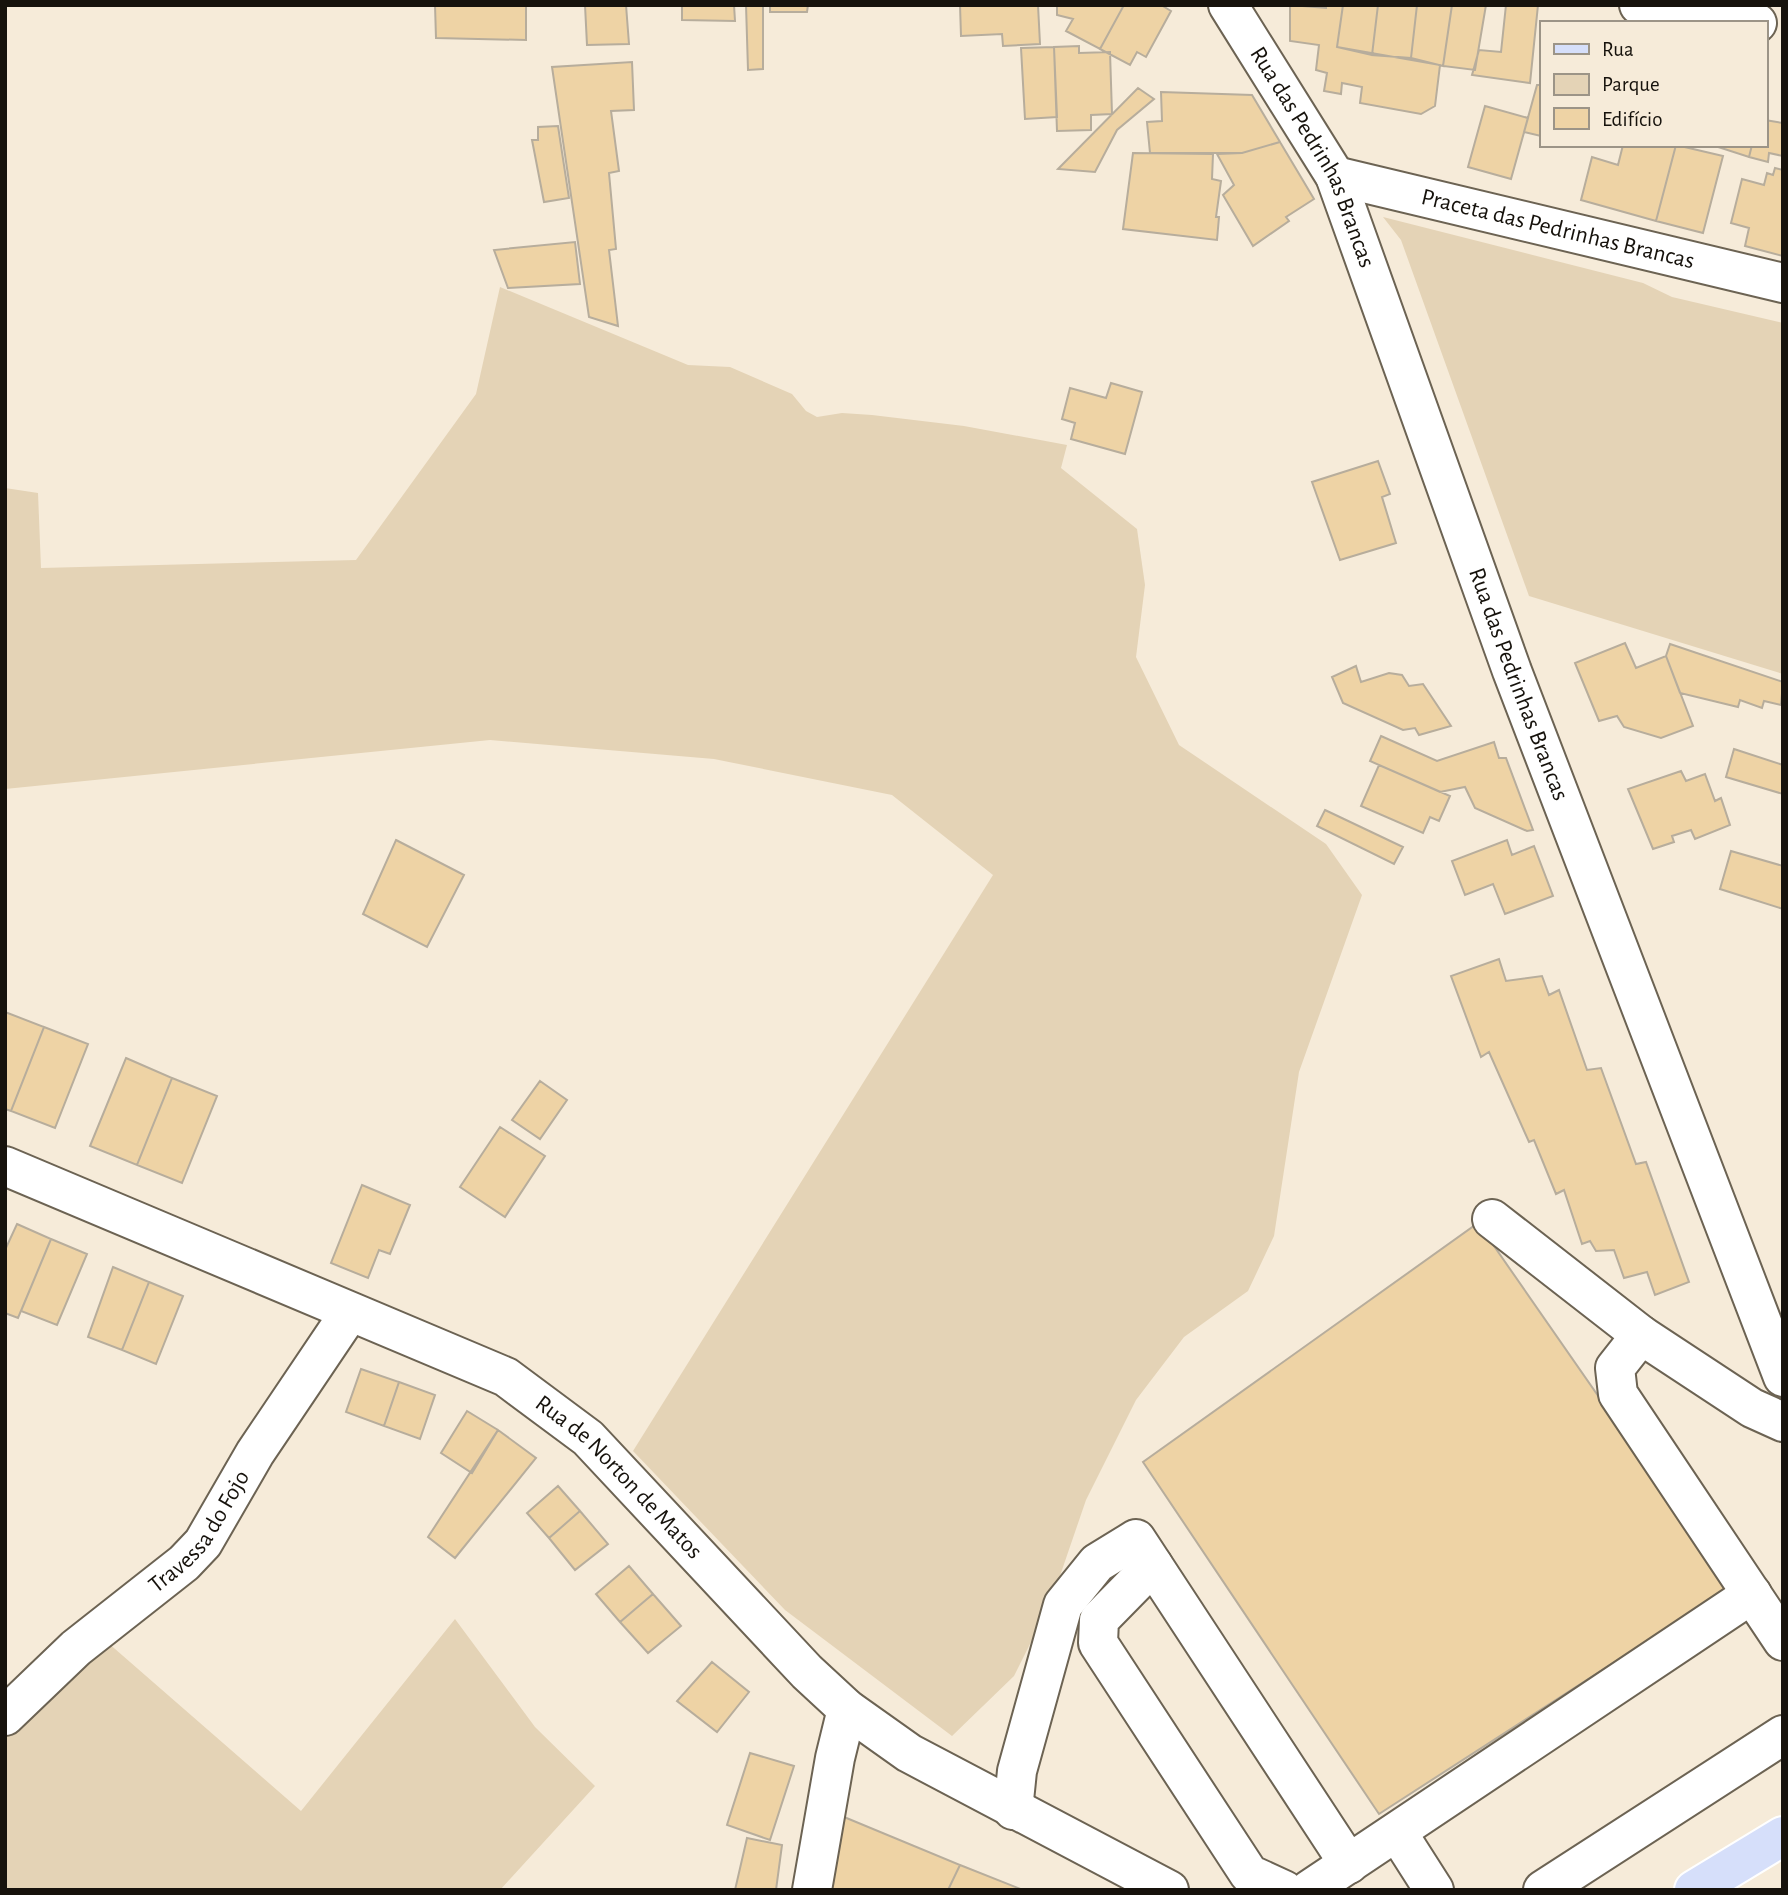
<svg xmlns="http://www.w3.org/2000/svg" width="1788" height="1895" font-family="'Alegreya Sans',sans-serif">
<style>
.green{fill:#e4d3b6}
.building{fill:#eed3a5;stroke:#b7ad9c;stroke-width:2}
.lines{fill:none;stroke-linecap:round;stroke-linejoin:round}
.minor-casing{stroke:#6c6353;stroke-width:42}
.major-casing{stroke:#fff;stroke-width:42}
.minor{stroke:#fff;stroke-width:38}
.major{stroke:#d6dffa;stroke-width:38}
.labels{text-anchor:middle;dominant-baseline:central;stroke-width:5;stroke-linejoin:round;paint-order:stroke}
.street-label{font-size:24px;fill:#16120c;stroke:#f6ebd9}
</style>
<rect width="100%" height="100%" fill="#f6ebd9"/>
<path class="green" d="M1383,217L1643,283L1672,297L1783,323V674L1529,596L1401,240Z
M500,287L688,365L730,367L792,394L806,411L817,417L842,413L872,415L964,426L1067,445L1061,468L1137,529L1145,585L1136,657L1179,745L1326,844L1362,895L1299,1072L1274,1236L1248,1291L1184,1337L1136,1400L1086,1500L1051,1602L1014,1676L952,1736L785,1610L633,1451L993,875L892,795L714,759L490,740L5,789V488L38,493L41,568L356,560L476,394Z
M455,1619L535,1727L595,1786L500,1890H5V1733L99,1635L301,1811Z"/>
<path class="building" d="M435,5H526V40L436,38Z
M585,5H626L629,44L587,45Z
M682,5H734L735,21L682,20Z
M746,5H763V69L748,70Z
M770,5H808L807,12H770Z
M960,5H1038L1040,44L1003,46L1002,34L961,36Z
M1057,5H1124L1100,49L1066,31L1073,19L1057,15Z
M1124,5H1161L1171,11L1146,57L1137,52L1130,65L1100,49Z
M1290,5L1326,8V5H1343L1337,47L1440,65L1435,106L1421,114L1360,103L1362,87L1342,83L1341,94L1324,91L1327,73L1316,70L1319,45L1290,41Z
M1343,5H1378L1372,55L1337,47Z
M1378,5H1417L1411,58L1372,55Z
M1417,5H1452L1443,66L1411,58Z
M1452,5H1486L1475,70L1443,66Z
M1506,5H1538L1530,83L1472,75L1479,50L1501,52Z
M1079,46V53L1110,52L1112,114L1091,115V130L1057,131L1054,47Z
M1054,47L1057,117L1025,119L1021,48Z
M632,62L634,110L611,111L619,171L609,173L616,249L609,250L618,326L589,317L552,67Z
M1537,85H1541V136L1524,132Z
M1138,88L1154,99L1117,130L1095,172L1058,169Z
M1161,92L1252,95L1280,142L1242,153H1150L1147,122L1162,121Z
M1485,106L1528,118L1511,179L1468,167Z
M1765,120L1783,123V156L1769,153L1768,162L1749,157L1752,145H1765Z
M558,126L569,198L544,202L532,140H538V127Z
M1280,142L1314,199L1286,217L1289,221L1253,246L1223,195L1234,185L1217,154L1242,153Z
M1623,145H1676L1656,221L1581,200L1592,157L1618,165Z
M1676,145L1723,156L1703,233L1656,221Z
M1712,145H1752L1749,157Z
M1133,153L1213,154L1212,179L1221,181L1216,217H1219L1217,240L1123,229Z
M1775,168L1783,170V256L1745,246L1749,228L1731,223L1742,179L1764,185L1767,173L1773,175Z
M575,242L580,284L508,288L494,250Z
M1111,383L1142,392L1125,454L1071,439L1075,423L1062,419L1070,388L1106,398Z
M1378,461L1390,494L1382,497L1396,543L1340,560L1312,482Z
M1625,643L1636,668L1666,656L1693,726L1661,738L1624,727L1617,716L1599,721L1575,663Z
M1670,644L1783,682L1781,705L1764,701L1762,708L1740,700L1738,707L1680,693L1666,656Z
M1356,666L1361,682L1389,673L1402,675L1409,686L1423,684L1451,726L1419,735L1415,728L1403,730L1343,703L1332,677Z
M1381,736L1437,761L1494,742L1499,758H1506L1533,830L1527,831L1475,808L1465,787L1440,792L1370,761Z
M1734,749L1783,765V794L1726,777Z
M1379,765L1450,796L1439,821L1430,817L1423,833L1361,806Z
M1681,771L1686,781L1705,774L1715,801L1721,798L1730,825L1695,839L1691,830L1672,836L1674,842L1653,849L1628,789Z
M1325,810L1403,847L1394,864L1317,826Z
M396,840L464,875L427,947L363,914Z
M1507,840L1512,855L1534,846L1553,896L1505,914L1493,884L1465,895L1452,861Z
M1731,851L1783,866V909L1720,889Z
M1499,959L1506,981L1542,976L1549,995L1559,990L1587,1070L1601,1068L1636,1164L1646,1162L1689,1282L1655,1295L1647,1272L1624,1278L1614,1250L1596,1251L1590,1241L1582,1244L1564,1190L1556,1194L1534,1140L1529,1142L1489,1052L1481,1057L1451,976Z
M5,1012L44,1027L11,1111L5,1109Z
M44,1027L88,1044L55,1128L11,1111Z
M126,1058L172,1078L137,1165L90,1146Z
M172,1078L217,1096L182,1183L137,1165Z
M540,1081L567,1100L540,1139L512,1120Z
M500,1127L545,1156L505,1217L460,1187Z
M362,1185L410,1205L390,1254L379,1250L368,1278L331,1263Z
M1478,1223L1731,1587L1379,1814L1143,1462Z
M17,1224L51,1239L18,1318L5,1313V1250Z
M51,1239L87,1254L57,1325L21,1311Z
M113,1267L149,1282L122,1350L88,1337Z
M149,1282L183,1296L156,1364L122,1350Z
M361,1369L399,1382L384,1426L346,1412Z
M399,1382L435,1395L420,1439L384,1426Z
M467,1411L498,1430L472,1473L441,1453Z
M498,1430L536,1458L455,1558L428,1537Z
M558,1486L580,1511L549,1538L527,1513Z
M580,1511L608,1544L575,1570L549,1538Z
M629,1566L653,1594L620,1622L596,1594Z
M653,1594L681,1626L648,1653L620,1622Z
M712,1662L749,1692L717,1732L677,1701Z
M750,1753L794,1766L770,1840L727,1825Z
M832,1812L960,1865L948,1890H820Z
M747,1838L782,1845L776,1890H735Z
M960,1865L1023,1890H948Z"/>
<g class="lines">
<g class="minor-casing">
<g id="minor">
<path id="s1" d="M1228,5L1335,176L1512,671L1783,1377"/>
<path d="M1639,5L1757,23"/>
<path id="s2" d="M1335,176L1783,283"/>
<path id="s3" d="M5,1166L506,1377L588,1438L807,1672L847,1709L909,1753L1169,1890"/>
<path d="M1492,1219L1641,1335"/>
<path d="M1783,1422L1752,1408L1641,1335L1615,1368L1618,1394L1783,1641"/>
<path d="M1153,1565L1099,1620L1098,1643L1249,1874L1284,1890"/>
<path id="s4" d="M5,1716L76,1648L184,1563L203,1543L255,1453L350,1312"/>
<path d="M1013,1810L1017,1771L1063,1605L1097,1563L1136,1539L1349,1864"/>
<path d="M1397,1832L1434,1890"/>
<path d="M812,1890L835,1758L847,1709"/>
<path d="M1309,1890L1752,1594"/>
<path d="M1543,1890L1783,1735"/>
</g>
</g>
<g class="major-casing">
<path id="major" d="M1694,1890L1783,1836"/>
</g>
<use href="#minor" class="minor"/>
<use href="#major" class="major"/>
</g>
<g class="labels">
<g class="street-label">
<text stroke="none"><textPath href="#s1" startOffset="175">Rua das Pedrinhas Brancas</textPath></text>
<text stroke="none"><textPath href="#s2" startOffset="229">Praceta das Pedrinhas Brancas</textPath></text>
<text stroke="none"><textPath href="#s1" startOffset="742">Rua das Pedrinhas Brancas</textPath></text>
<text stroke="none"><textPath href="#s3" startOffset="695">Rua de Norton de Matos</textPath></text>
<text stroke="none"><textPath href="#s4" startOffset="270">Travessa do Fojo</textPath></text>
</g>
</g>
<rect width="1788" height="1895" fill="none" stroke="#16120c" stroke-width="14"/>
<rect x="1540" y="21" width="228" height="126" fill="#f6ebd9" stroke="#9c9487" stroke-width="2"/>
<rect x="1554" y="44" width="35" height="10" fill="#d6dffa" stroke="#9c9487" stroke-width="2"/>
<text x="1602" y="56" font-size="21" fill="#16120c">Rua</text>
<rect x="1554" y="74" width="35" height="21" fill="#e4d3b6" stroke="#9c9487" stroke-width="2"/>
<text x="1602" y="91" font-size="21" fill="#16120c">Parque</text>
<rect x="1554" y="108" width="35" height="21" fill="#eed3a5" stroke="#9c9487" stroke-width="2"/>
<text x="1602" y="126" font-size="21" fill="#16120c">Edifício</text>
</svg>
